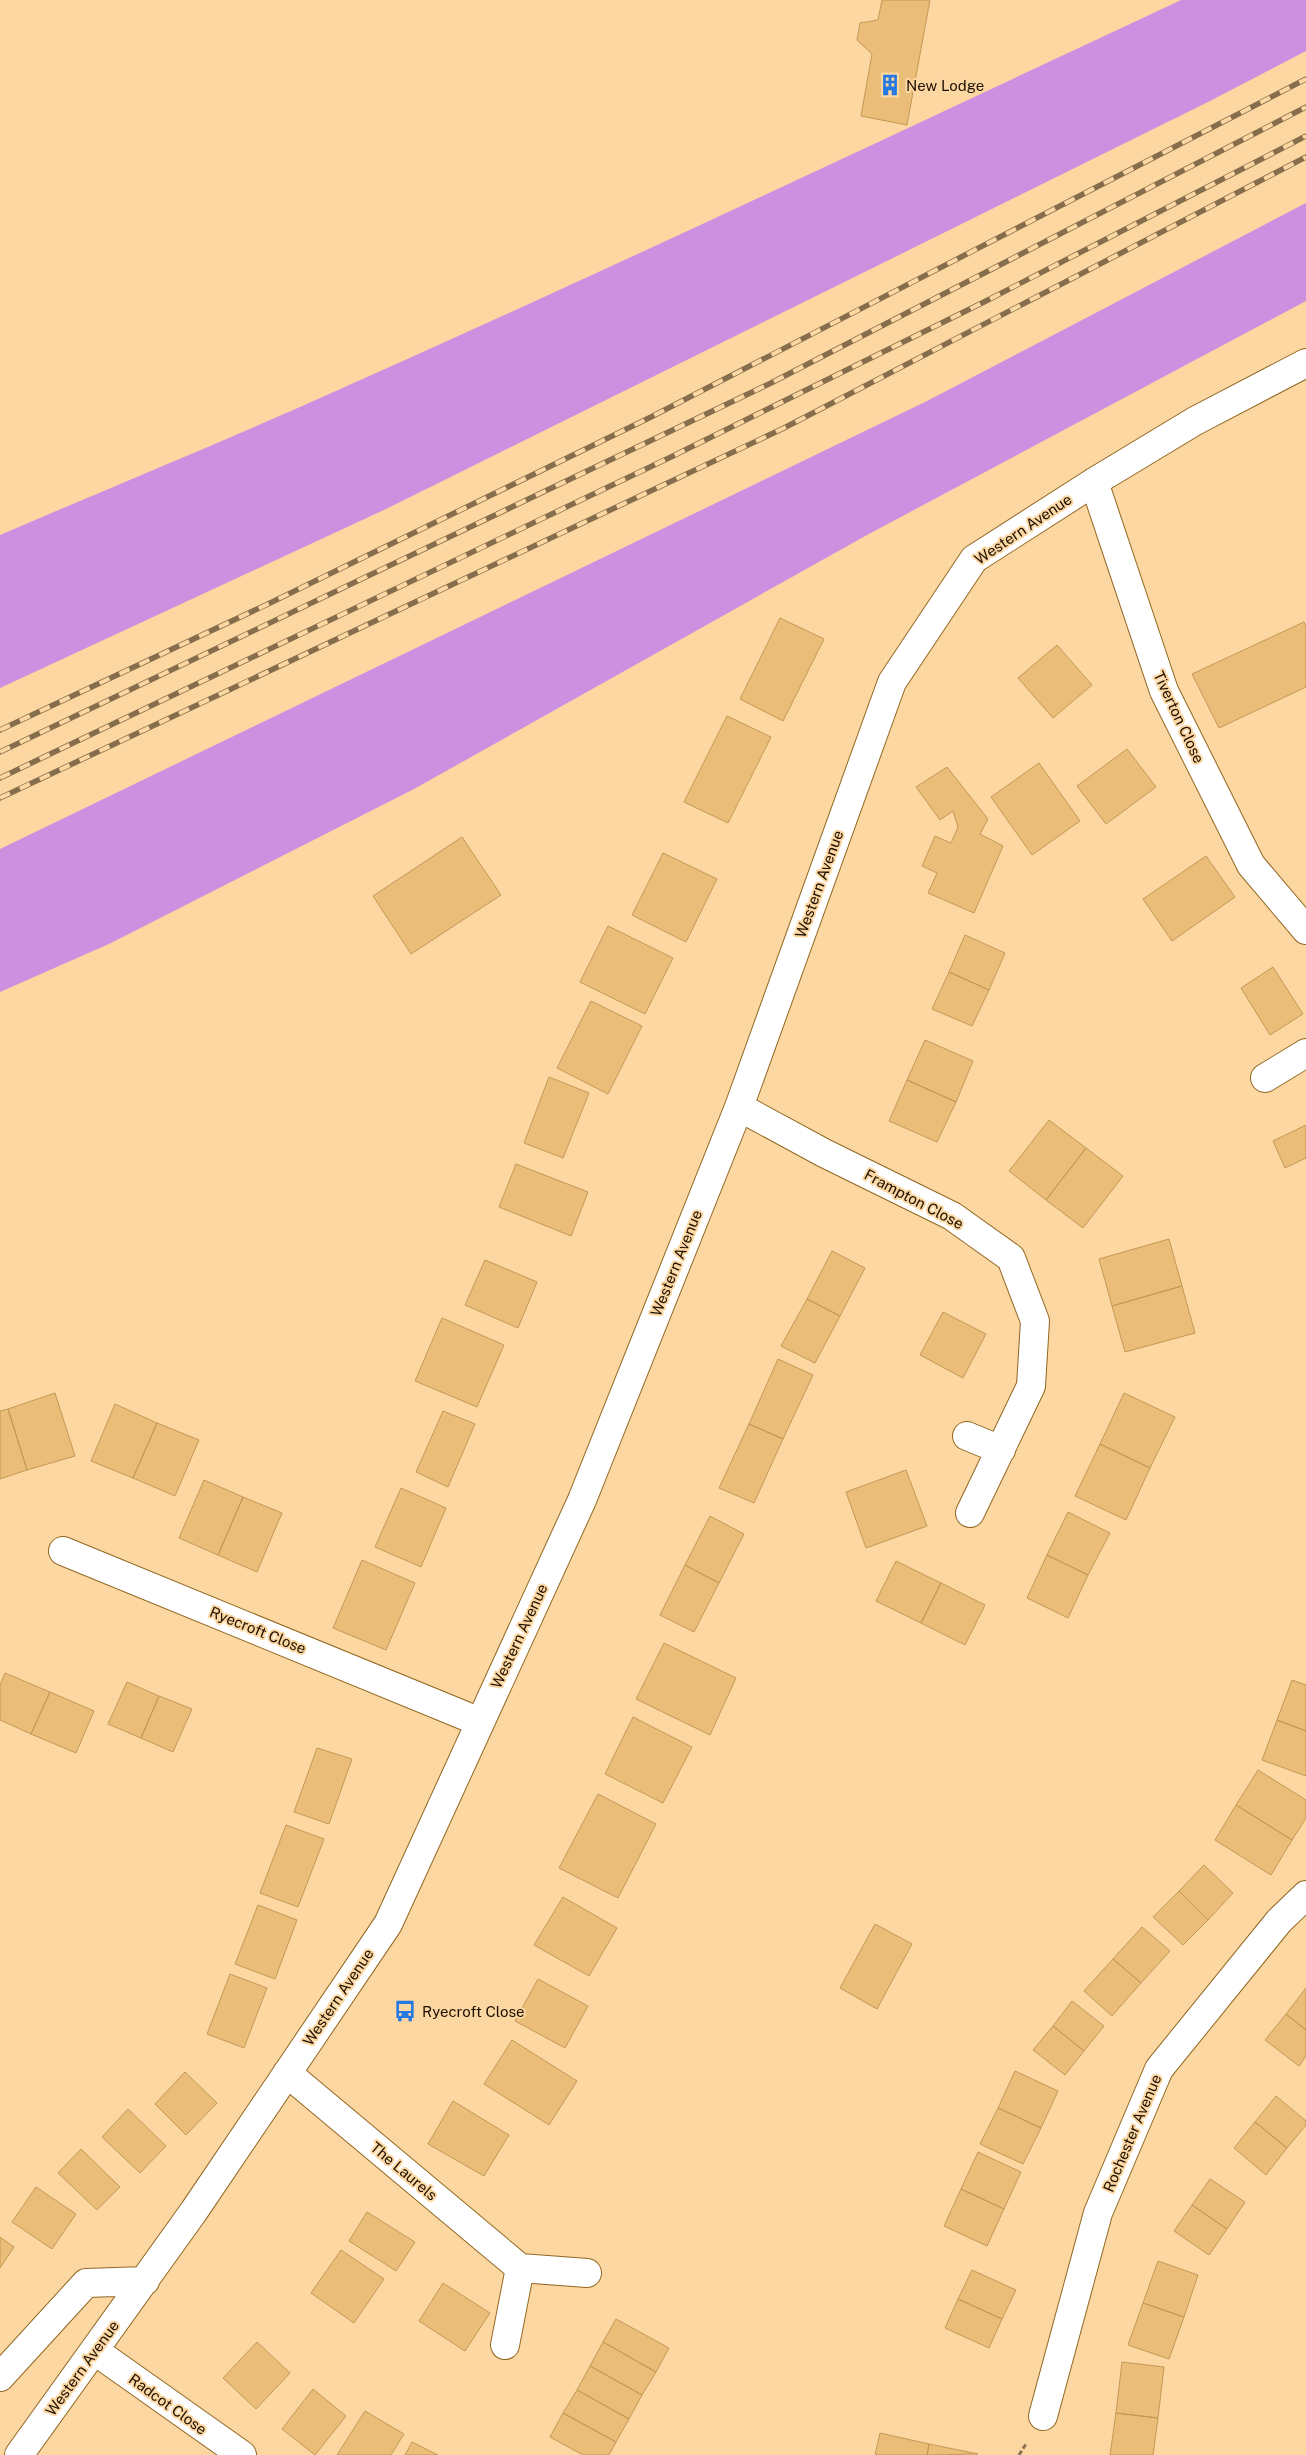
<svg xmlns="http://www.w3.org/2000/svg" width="1306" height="2455" font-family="'Public Sans',sans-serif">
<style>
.forest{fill:#cc90e1}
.building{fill:#eabd79;stroke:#c49855}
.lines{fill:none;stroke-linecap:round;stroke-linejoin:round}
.minor-casing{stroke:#916721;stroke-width:30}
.path{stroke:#8b7250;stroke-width:3;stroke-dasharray:5 2.5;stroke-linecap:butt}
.minor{stroke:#fff;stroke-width:28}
.rail-casing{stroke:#866e4c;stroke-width:5.5}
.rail{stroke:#fcd7a2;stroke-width:4;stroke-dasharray:11;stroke-linecap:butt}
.labels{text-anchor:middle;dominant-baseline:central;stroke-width:4;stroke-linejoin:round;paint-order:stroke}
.poi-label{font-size:15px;fill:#1d1000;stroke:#fcd7a2;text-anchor:start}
.street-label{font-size:15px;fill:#1d1000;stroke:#fcd7a2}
</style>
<rect width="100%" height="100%" fill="#fcd7a2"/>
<path class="forest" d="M1181,0H1306V51L1206,103L386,509L0,688V535C100,492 200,451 300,407C596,276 888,137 1181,0Z
M1306,203V301L867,535L414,789L111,943L0,992V849L927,401Z"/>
<path class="building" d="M882,0H930L907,125L861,116L872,54L857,40L860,23L878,20Z
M780,618L824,639L783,721L740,699Z
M1304,622L1306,627V687L1219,728L1192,674Z
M1057,645L1092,685L1053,718L1018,678Z
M727,716L771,737L728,823L684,802Z
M1127,749L1156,787L1106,824L1077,786Z
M1039,763L1080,821L1032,855L991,797Z
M947,767L988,819L980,834L1003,846L974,913L928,893L937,873L922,866L935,836L951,843L958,827L953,811L940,820L916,787Z
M462,837L501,895L411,954L373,896Z
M663,853L717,879L686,942L632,915Z
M1206,856L1235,897L1172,941L1143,899Z
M608,926L673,958L645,1014L580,982Z
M965,935L1005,953L989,990L949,972Z
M1273,967L1303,1014L1270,1035L1241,988Z
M949,972L989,990L972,1026L932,1009Z
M591,1001L642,1026L608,1094L557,1068Z
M925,1040L973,1061L956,1102L907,1080Z
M549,1077L589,1093L563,1158L524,1143Z
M907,1080L956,1102L937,1142L889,1121Z
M1049,1120L1086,1148L1046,1200L1009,1171Z
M1306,1125V1158L1285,1168L1273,1141Z
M1086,1148L1123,1176L1083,1228L1046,1200Z
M516,1164L588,1192L571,1236L499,1207Z
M1169,1239L1182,1286L1112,1306L1099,1259Z
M832,1251L865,1268L840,1316L807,1299Z
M485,1260L537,1282L518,1328L465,1305Z
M1182,1286L1195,1333L1125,1352L1112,1306Z
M807,1299L840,1316L815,1363L781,1346Z
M943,1312L986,1334L963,1378L920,1355Z
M442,1318L504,1345L477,1407L415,1381Z
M778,1359L813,1375L783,1439L749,1424Z
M55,1393L75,1456L27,1470L8,1409Z
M1124,1393L1175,1417L1150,1468L1100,1444Z
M115,1404L157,1423L133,1478L91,1461Z
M8,1409L27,1470L0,1479V1411Z
M443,1411L475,1424L448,1487L416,1472Z
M157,1423L199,1440L175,1496L133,1478Z
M749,1424L783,1439L754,1503L719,1488Z
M1100,1444L1150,1468L1126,1520L1075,1496Z
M906,1470L927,1526L866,1548L846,1492Z
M204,1480L243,1497L218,1555L179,1538Z
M401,1488L446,1508L421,1567L375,1547Z
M243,1497L282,1513L257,1572L218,1555Z
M1068,1512L1110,1533L1088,1575L1047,1555Z
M710,1516L744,1534L719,1583L685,1565Z
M1047,1555L1088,1575L1068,1618L1027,1598Z
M362,1560L415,1583L386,1650L333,1628Z
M896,1561L941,1583L921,1623L876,1601Z
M685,1565L719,1583L694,1632L660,1615Z
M941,1583L985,1605L965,1645L921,1623Z
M664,1643L736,1678L710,1735L636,1699Z
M5,1673L50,1692L31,1734L0,1720V1685Z
M1292,1680L1306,1685V1731L1277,1720Z
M127,1682L159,1696L141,1738L108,1724Z
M50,1692L94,1711L76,1753L31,1734Z
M159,1696L192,1709L173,1752L141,1738Z
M633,1717L692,1747L663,1803L605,1774Z
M1277,1720L1306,1731V1776L1262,1760Z
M317,1748L352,1759L329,1824L294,1812Z
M1258,1770L1306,1800V1818L1292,1840L1236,1805Z
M598,1794L656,1824L618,1898L559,1868Z
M1236,1805L1292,1840L1271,1875L1215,1840Z
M286,1825L324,1839L298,1907L260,1893Z
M1204,1865L1233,1893L1208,1920L1179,1891Z
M1179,1891L1208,1920L1183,1945L1153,1917Z
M563,1897L617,1928L589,1976L534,1945Z
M258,1905L297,1920L275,1979L235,1964Z
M875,1924L912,1944L877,2009L840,1988Z
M1142,1927L1170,1951L1141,1983L1113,1959Z
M1113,1959L1141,1983L1112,2016L1084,1991Z
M230,1974L267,1988L244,2048L207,2034Z
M538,1979L588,2006L565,2048L515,2021Z
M1306,1988V2030L1286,2014Z
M1072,2001L1104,2026L1084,2051L1053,2026Z
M1286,2014L1306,2030V2056L1299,2066L1265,2040Z
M1053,2026L1084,2051L1065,2075L1033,2050Z
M512,2040L577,2081L549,2125L484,2084Z
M1015,2071L1058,2091L1041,2128L998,2108Z
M185,2072L217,2103L186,2135L155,2104Z
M1276,2096L1306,2121V2125L1287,2148L1255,2122Z
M453,2101L509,2135L484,2176L428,2144Z
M998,2108L1041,2128L1023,2164L980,2144Z
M128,2109L166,2146L140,2173L102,2137Z
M1255,2122L1287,2148L1266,2175L1234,2148Z
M81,2149L120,2187L97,2210L58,2173Z
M978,2152L1021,2172L1004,2209L961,2189Z
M1210,2179L1245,2202L1227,2229L1192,2205Z
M36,2187L76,2214L52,2249L12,2222Z
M961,2189L1004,2209L987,2246L944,2226Z
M1192,2205L1227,2229L1209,2255L1174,2231Z
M367,2212L415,2242L396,2271L349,2241Z
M0,2237L14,2247L0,2268Z
M341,2250L384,2279L354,2323L311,2293Z
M1158,2261L1198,2275L1184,2317L1143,2303Z
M972,2270L1016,2290L1002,2319L958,2299Z
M443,2283L490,2313L465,2351L419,2321Z
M958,2299L1002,2319L989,2348L945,2328Z
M1143,2303L1184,2317L1169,2359L1128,2345Z
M616,2319L669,2348L656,2372L603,2342Z
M257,2342L290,2373L256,2409L223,2378Z
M603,2342L656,2372L642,2395L590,2366Z
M1122,2362L1164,2367L1158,2418L1116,2413Z
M590,2366L642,2395L629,2419L577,2390Z
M313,2389L346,2416L315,2455L282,2429Z
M577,2390L629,2419L616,2442L563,2413Z
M365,2411L404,2434L391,2455H337Z
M563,2413L616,2442L609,2455H583L550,2437Z
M1116,2413L1158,2418L1153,2455H1110Z
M880,2433L929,2444L927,2455H875Z
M412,2442L438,2455H405Z
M929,2444L978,2454L927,2455Z"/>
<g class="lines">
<g class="minor-casing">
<path id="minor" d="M1094,482L1164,691L1251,865L1306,930
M1265,1078L1306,1053
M739,1107L824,1153L952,1216L1011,1258L1035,1321L1031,1386L970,1513
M967,1436L1001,1450
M63,1551L480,1722
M287,2073L520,2268L587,2273
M505,2345L520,2268
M95,2351L242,2455
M0,2377L86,2283L145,2281
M1043,2416L1098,2213L1159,2069L1279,1921L1306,1895
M19,2455L194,2211L388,1924L582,1500L739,1107L892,682L974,559L1094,482L1195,421L1306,363"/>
</g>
<path class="path" d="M1019,2455L1026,2444"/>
<use href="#minor" class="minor"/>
<g class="rail-casing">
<path id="rail" d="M0,730L268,604L651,417L1306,79
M0,752L771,383L1306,107
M0,778L673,456L986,301L1306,136
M0,798L784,428L1306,157"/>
</g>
<use href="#rail" class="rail"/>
</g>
<defs>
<g id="building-bare" transform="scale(1.725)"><path d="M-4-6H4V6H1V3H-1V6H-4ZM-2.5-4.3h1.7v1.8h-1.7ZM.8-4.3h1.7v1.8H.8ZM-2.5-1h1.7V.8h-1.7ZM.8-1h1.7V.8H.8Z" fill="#2579e3" stroke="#fcd7a2" stroke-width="2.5" paint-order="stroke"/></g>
<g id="bus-bare" transform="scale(1.725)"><path d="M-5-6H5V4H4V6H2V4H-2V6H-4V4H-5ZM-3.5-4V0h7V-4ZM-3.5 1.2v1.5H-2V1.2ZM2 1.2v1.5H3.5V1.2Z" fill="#2579e3" stroke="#fcd7a2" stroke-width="2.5" paint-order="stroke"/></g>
</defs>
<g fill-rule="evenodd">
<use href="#building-bare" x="890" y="85"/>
<use href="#bus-bare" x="405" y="2011"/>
</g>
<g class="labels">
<g class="poi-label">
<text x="906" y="85">New Lodge</text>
<text x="422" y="2011">Ryecroft Close</text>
</g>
<g class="street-label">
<text transform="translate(1023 529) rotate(-34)">Western Avenue</text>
<text transform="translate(1179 717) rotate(65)">Tiverton Close</text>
<text transform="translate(819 884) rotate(-70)">Western Avenue</text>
<text transform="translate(914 1199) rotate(28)">Frampton Close</text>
<text transform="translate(676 1263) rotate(-68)">Western Avenue</text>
<text transform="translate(258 1630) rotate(22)">Ryecroft Close</text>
<text transform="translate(519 1636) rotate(-65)">Western Avenue</text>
<text transform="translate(338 1997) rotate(-56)">Western Avenue</text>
<text transform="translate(1132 2133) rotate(-67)">Rochester Avenue</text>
<text transform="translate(404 2171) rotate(40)">The Laurels</text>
<text transform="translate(82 2368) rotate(-54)">Western Avenue</text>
<text transform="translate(168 2404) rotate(36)">Radcot Close</text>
</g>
</g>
</svg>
